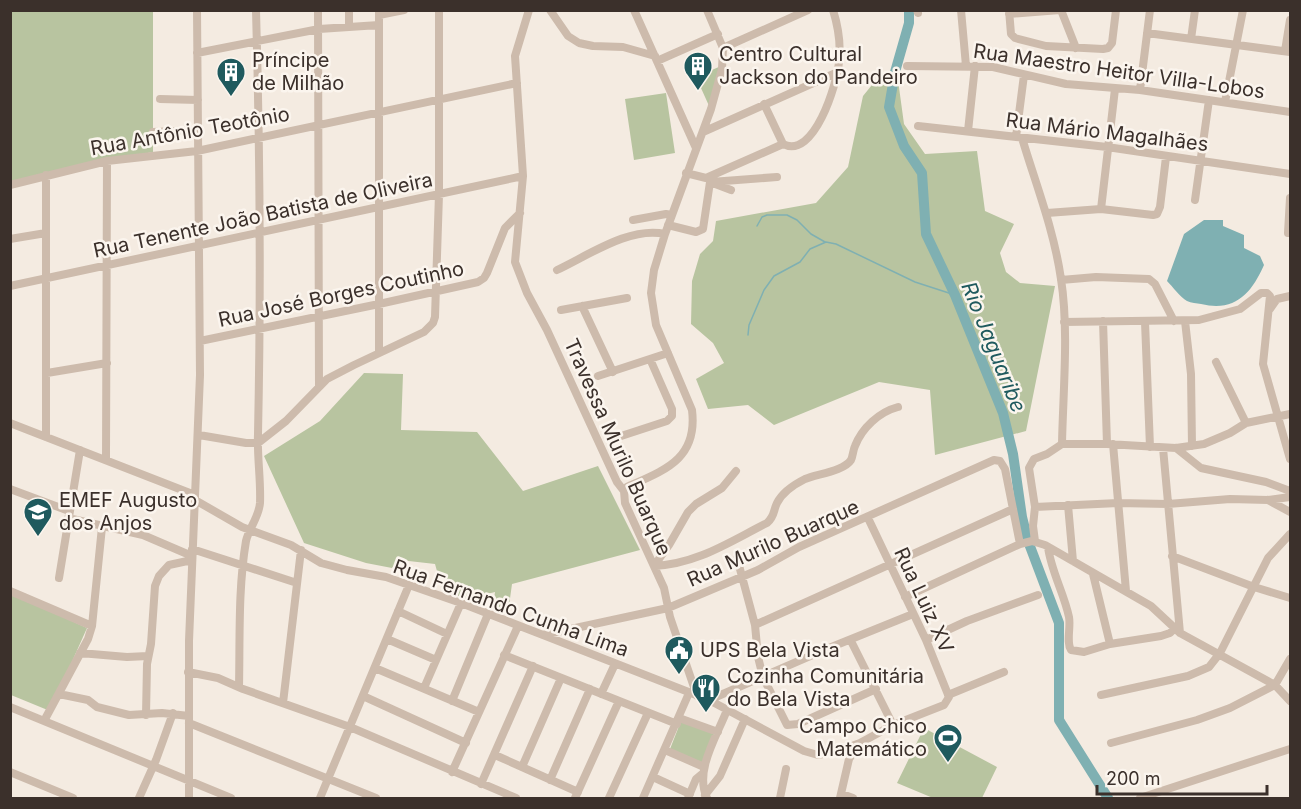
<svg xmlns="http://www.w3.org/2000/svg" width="1301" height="809" font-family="Inter,sans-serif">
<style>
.green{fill:#b8c4a0}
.water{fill:#7fb0b2}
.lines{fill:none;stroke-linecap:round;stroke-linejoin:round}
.stream{stroke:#7fb0b2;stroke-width:1.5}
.river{stroke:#7fb0b2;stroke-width:10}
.minor{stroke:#cdbbac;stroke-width:8}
.labels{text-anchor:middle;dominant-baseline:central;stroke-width:5;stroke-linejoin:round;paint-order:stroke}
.poi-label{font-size:20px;fill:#3b302b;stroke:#fbf5ee;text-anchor:start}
.street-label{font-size:20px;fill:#3b302b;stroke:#fbf5ee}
.water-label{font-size:21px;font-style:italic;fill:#1f5a5e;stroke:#fbf5ee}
</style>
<rect width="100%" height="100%" fill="#f4ebe1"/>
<path class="green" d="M10,11H153V152L63,169L11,183Z
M721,66L710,108L696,77Z
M880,75L898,80L904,124L925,154L977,151L985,211L1014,224L1000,253L1006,272L1020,283L1055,286L1026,431L935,455L930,390L879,382L774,425L748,405L708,409L696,379L724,363L713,343L691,324L692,281L700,254L713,241L716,221L816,203L848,167L863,96Z
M666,93L675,153L634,160L625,99Z
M364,373L403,374L401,430L477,432L523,491L598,466L640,550L512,584L508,613L493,607L495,592L466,599L442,589L435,564L400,560L392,568L366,563L304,543L264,456L320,421Z
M10,593L87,628L50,711L11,695Z
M681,721L714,734L703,763L670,749Z
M924,728L997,767L982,798H933L897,783Z"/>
<path class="water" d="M1204,220H1223V226L1244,235V248L1260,256L1264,265C1251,294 1235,312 1201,304C1197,303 1191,303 1187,301C1180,297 1173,287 1167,281L1184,234Z"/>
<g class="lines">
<path class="stream" d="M757,226L762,217L767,215H787L797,220L811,234L825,242
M748,335L749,325L764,290L774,276L800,262L810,249L826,242L836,244L915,282L955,295"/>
<path class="river" d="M909,10V23L895,72L889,107L904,146L922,173L926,234L955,295L1003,413L1013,454L1022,517L1028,541L1059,623V720L1108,798"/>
<path class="minor" d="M318,10L319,387
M349,10V26
M379,10V352
M529,10L515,56L523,176L515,262L527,293L547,330L617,482L624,491L625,503L664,588L670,617L697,696
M550,10L568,36L579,43L593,46L623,47L655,56
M634,10L696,148
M917,10L918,13
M961,10L966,66
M1009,10L1011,34L1015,38L1046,46L1103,49L1108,48L1112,43L1116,10
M1061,10L1076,48
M1009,14L1060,10
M379,15L404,10
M1147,33L1290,52
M1191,39L1195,10
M723,48L808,10
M1285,51L1290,20
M197,53L319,29L379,25
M657,61L718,34
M907,66L993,67L1066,84L1140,90L1290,112
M1140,90L1150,10
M160,99L198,100
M1225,102L1243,10
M764,104L783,144
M918,126L1107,147L1290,174
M968,131L975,66
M153,132L198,130
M703,132L838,72
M1016,137L1024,75
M1022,138C1036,185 1054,230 1061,279C1069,330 1063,392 1062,444
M686,173L706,178L783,144C814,160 837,84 839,62C841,45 838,26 833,10
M46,175V437
M711,182L777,177
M10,185L107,161L197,151L517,83
M1290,198L1288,233H1290
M1195,200L1209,100
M1101,209L1115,89
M1047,213L1101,209L1153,215L1157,214L1160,207L1166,157
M633,220L666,214L672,215
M668,225L696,232L703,229L710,182L731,190
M10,239L46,233
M557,270C589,255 630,226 665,234
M1061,280L1096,277L1149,279L1155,284L1174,321
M10,286L523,176
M582,306L613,372
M1270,309L1277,299L1290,296
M561,310L627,298
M1103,321L1107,444
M1185,321L1191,374L1192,446
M1064,322L1199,320L1240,309L1261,293H1267L1270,296L1263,364L1290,459
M1145,322L1150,447
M200,341L379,304L478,282L484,278L487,273L505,228L520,213
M1216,362L1246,423L1290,414
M47,373L107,363
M598,376L668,353
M10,423L195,495
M199,435L246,443H258L286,421L327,379L354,365L424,332L433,323L435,317L439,194V10
M612,439L667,421L672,416V409L650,359
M1113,444L1126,591
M1163,448L1180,633
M1176,448L1201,468L1266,482L1290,491
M106,460L107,161
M10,489L69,511
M624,491L627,487C665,470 698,459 692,410L656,325L651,293L654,270L665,234L711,109L722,69L723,48L707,10
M195,500L242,527L291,545L321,563L347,570L386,577L461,603L543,635L709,700L804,751L818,755L838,751L860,743L893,725L944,705L949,697L926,640L868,518
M1268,500L1290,512
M1068,505L1073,561
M1035,507L1118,503L1168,504L1230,499L1268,500L1290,497
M68,518L143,535L192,556
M1035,541L1033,526L1035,507L1029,468L1034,459L1047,454L1062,444H1107L1176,448L1204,444L1230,433L1246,423
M1048,547C1051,571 1064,593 1069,617C1071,627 1066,642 1071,650L1084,652L1110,644L1161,636L1170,633L1174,629
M192,549L297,583
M1172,556L1254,587L1290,598
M737,558L755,625L758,657L763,677L787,725L798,724L876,689
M654,566C697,564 729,542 767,523C775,516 773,511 777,503C782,493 795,484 805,479C817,474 844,471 851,460C853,456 853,450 855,446C862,428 879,412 898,407
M654,566L669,545L688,512L696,504L722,488L736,471
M1093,574L1110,644
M59,578L80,450
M10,591L92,626
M905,597L1020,544L1032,541L1045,545L1151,606L1180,633L1275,685L1290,701
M398,611L447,634
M755,625L1013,509
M543,635L668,608L758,570L799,547L994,460L1000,461L1005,469L1020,544
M387,639L436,660
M926,640L967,621L1038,595
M851,641L893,725
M80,653L127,657L148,656
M504,655L677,724
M375,668L479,712
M188,672L218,678L243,689L350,727L516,798
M239,687C240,639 238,588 246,541C249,528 259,517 260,503C261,480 257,457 258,434C261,293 260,152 256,10
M424,688L461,603
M59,694L88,700L97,707L129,715L162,713L189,716
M601,694L615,664
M948,695L1004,672
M1101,695L1188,676L1209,667L1220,653L1268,558L1290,534
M363,696L466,743
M709,700L824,650L913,614
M452,701L488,614
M283,703L301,550
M10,707L231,798
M146,715L147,664L151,644L155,586L159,576L169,565L192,560
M679,718L718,732
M44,721L88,639L92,626L102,527
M189,723L376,798
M1111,743L1197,720L1230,708L1275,685L1290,659
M665,750L704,767
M495,755L578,792
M522,767L561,678
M10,772L73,798
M452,772L518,626
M653,777L690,794
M550,780L590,689
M481,784L533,666
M842,794L853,798
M705,795L720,776L745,719
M139,798L156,760L173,713
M189,798V641L200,375L197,10
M320,798L409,585
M575,798L619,701
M609,798L648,713
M643,798L689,693
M688,798L696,779L702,774
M707,798C694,771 717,736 727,710
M780,798L786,769
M840,798L849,759L858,745
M1140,798L1290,749"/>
</g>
<defs>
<g id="building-pin" transform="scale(1.5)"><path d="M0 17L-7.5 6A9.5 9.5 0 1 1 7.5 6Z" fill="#1f5a5e" stroke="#fbf5ee"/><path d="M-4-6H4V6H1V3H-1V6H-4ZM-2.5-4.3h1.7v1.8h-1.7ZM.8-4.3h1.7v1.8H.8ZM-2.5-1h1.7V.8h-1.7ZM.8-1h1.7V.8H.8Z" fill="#fff"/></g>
<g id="school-pin" transform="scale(1.5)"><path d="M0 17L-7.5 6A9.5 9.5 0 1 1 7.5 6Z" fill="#1f5a5e" stroke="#fbf5ee"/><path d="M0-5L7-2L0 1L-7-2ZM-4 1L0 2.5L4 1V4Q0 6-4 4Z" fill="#fff"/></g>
<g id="civic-pin" transform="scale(1.5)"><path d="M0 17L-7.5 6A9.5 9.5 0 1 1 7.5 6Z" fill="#1f5a5e" stroke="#fbf5ee"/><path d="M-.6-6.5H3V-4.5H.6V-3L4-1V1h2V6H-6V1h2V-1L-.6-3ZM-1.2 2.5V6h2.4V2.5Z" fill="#fff"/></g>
<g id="restaurant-pin" transform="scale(1.5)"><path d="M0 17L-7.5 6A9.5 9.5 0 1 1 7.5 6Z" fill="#1f5a5e" stroke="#fbf5ee"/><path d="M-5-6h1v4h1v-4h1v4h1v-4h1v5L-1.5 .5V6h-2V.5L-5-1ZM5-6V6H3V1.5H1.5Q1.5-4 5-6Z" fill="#fff"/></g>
<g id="stadium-pin" transform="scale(1.5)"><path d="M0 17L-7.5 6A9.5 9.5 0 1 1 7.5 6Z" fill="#1f5a5e" stroke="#fbf5ee"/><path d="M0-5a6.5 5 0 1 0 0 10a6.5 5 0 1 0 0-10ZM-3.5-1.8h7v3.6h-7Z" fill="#fff"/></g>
</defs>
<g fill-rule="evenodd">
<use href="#building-pin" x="698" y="66"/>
<use href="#building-pin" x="231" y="72"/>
<use href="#school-pin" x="38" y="512"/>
<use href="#civic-pin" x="679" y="650"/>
<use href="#restaurant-pin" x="706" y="688"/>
<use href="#stadium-pin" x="948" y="738"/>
</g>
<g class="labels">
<g class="poi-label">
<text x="719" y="54">Centro Cultural<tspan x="719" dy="23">Jackson do Pandeiro</tspan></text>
<text x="252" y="60">Príncipe<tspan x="252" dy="23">de Milhão</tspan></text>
<text x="59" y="500">EMEF Augusto<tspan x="59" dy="23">dos Anjos</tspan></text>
<text x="700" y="650">UPS Bela Vista</text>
<text x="727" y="676">Cozinha Comunitária<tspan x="727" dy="23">do Bela Vista</tspan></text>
<text x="927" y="726" text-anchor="end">Campo Chico<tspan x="927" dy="23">Matemático</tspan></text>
</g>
<g class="street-label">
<text transform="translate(1119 71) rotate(8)">Rua Maestro Heitor Villa-Lobos</text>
<text transform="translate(190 131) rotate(-10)">Rua Antônio Teotônio</text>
<text transform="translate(1107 132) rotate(7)">Rua Mário Magalhães</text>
<text transform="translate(263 215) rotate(-12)">Rua Tenente João Batista de Oliveira</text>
<text transform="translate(341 294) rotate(-12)">Rua José Borges Coutinho</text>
<text transform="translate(618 447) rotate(66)">Travessa Murilo Buarque</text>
<text transform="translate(773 543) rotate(-24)">Rua Murilo Buarque</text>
<text transform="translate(924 600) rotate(65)">Rua Luiz XV</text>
<text transform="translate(511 608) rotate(20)">Rua Fernando Cunha Lima</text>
</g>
<g class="water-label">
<text transform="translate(994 347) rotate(68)">Rio Jaguaribe</text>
</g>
</g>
<rect width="1301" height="809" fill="none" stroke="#3b302b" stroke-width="24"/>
<path d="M1097 785v9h170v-9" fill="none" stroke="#3b302b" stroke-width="3"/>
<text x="1106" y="785" font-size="18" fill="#3b302b" stroke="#fbf5ee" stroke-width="4.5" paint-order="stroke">200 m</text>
</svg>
